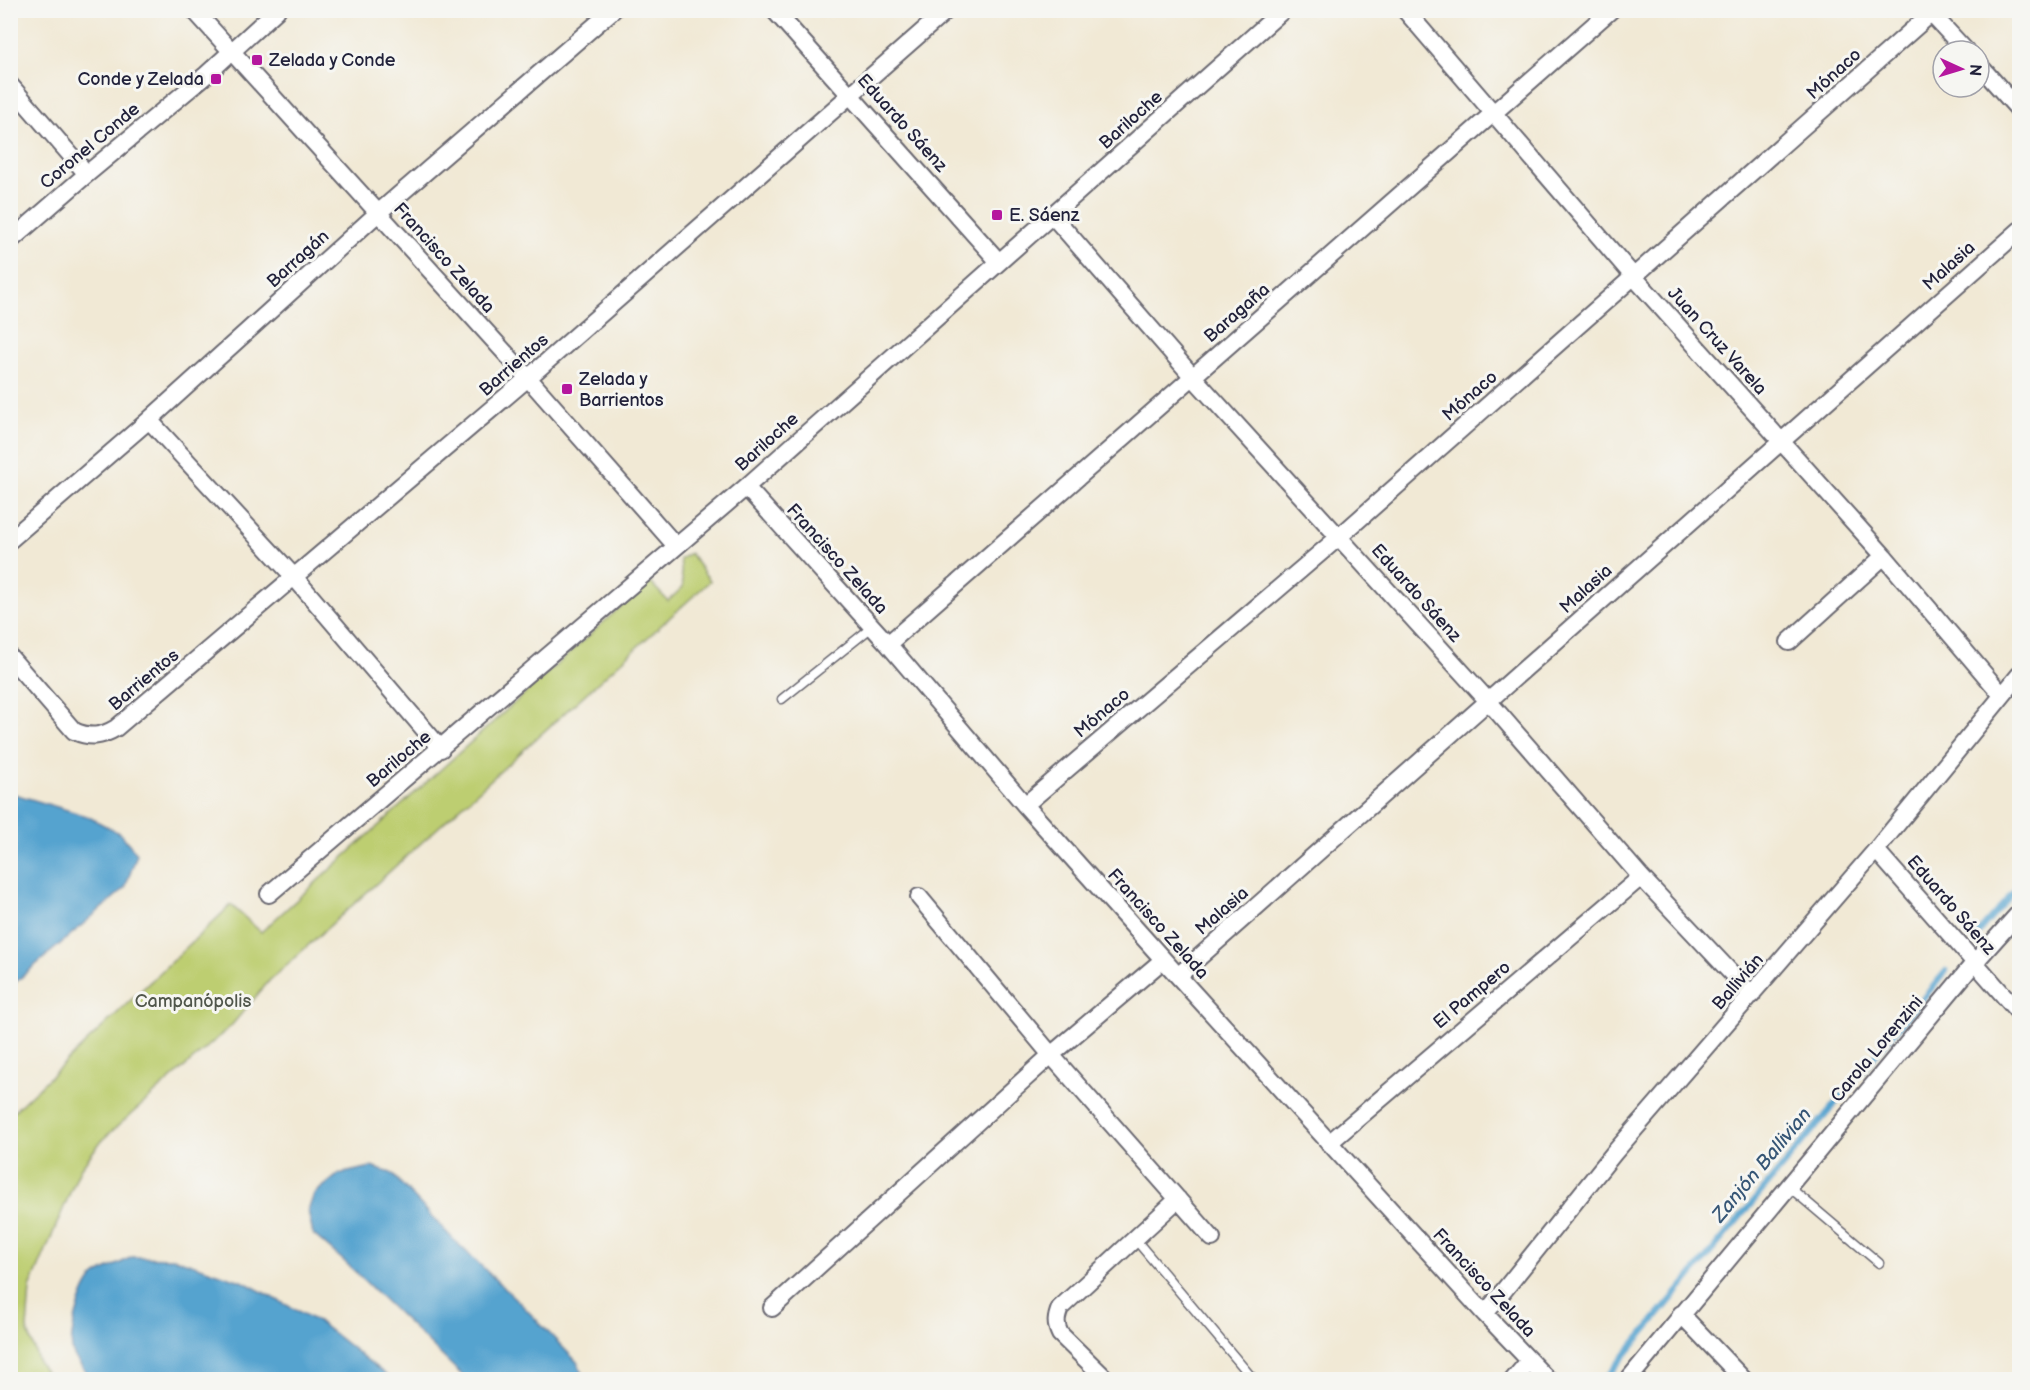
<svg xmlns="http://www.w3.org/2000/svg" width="2030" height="1390" font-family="'Balsamiq Sans',sans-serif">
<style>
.green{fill:#bdce71;stroke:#707856;stroke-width:1.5}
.water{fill:#55a3cf;stroke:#3c6285;stroke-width:1.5}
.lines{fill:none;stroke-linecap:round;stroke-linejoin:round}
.stream{stroke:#55a3cf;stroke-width:6}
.lane-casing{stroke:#6a6871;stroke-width:11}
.street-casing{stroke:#6a6871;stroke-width:20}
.lane{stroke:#fff;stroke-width:8}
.street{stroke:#fff;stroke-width:16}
.poi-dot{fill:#b5179e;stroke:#f6f6f2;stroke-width:2}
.labels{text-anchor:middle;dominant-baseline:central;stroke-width:6;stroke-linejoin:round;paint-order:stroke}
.poi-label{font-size:18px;fill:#22223b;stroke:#f6f6f2;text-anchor:start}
.street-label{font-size:18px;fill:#22223b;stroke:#f6f6f2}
.park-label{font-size:18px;fill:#50564b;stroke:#f6f6f2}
.water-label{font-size:20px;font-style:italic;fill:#365676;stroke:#f6f6f2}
</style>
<rect width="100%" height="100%" fill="#f6f6f2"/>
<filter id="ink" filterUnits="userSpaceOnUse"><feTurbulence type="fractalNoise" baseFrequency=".0167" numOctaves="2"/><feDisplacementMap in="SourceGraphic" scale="12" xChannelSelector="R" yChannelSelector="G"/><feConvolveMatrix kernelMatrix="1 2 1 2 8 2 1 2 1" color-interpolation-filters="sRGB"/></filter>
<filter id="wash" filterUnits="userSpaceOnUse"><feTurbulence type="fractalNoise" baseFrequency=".008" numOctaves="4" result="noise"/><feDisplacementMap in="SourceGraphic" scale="24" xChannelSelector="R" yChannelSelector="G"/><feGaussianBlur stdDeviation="1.35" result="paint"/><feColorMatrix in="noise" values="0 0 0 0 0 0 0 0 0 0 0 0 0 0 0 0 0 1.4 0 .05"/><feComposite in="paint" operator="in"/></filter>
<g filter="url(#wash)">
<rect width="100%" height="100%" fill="#f1e9d5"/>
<path class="green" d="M690,553L710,581L270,980L231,1026L102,1140L80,1169L30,1288L27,1329L39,1363L50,1379H11V1114L231,905L261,932L649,581L668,601L683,587L680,559Z"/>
<path class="water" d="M11,793L87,816L121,834L137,854L125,888L11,986Z
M371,1167L391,1173L453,1239L520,1303L577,1362L586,1379H466L344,1261L313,1234L308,1211L314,1194L339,1174Z
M132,1257L174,1258L244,1282L320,1323L391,1379H92C85,1371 77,1363 73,1353C67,1338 82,1288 94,1277C102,1270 122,1263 132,1257Z"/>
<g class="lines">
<path class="stream" d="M1978,933L2020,885
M1604,1380L1946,971"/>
</g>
</g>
<g filter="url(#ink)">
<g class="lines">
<g class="lane-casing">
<path id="lane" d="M782,699L872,627
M1788,1186L1879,1263
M1135,1239L1254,1380"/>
</g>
<g class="street-casing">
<path id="street" d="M194,10L528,378L676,546
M774,10L999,262
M1405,10L1634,277L1884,556L2002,695
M1928,10L1966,51
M1979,65L2020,111
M10,85L87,174
M1053,216L1193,377L1489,702L1641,877L1752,995
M10,241L87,174L206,75L277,10
M149,420L295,578L441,749
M746,487L888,644L1025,805L1178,976L1485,1314L1548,1380
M10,540L149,420L378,213L613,10
M1789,642L1884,556
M888,644L1611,10
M10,657L74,731C90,738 101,737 116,728L528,378L947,10
M1025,805L1339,537L1935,10
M1876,850L2020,1014
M269,894L746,487L1283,10
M919,897L1051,1055L1212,1238
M1178,976L2020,230
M1329,1143L1641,877
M772,1308L1051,1055L1163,960
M1485,1314L1614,1153L1876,850L2020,674
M1681,1314L1744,1380
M1107,1380L1060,1334C1055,1324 1056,1318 1060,1308L1178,1199
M1513,1380L1529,1361
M1628,1380L1975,962L2020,912"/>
</g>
<use href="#lane" class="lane"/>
<use href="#street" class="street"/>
</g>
</g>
<g class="poi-dot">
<rect x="251" y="54" width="12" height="12" rx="3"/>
<rect x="210" y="73" width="12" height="12" rx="3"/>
<rect x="991" y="209" width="12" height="12" rx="3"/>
<rect x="561" y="383" width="12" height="12" rx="3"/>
</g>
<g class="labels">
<g class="poi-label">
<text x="269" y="60">Zelada y Conde</text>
<text x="204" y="79" text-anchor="end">Conde y Zelada</text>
<text x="1009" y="215">E. Sáenz</text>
<text x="579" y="379">Zelada y<tspan x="579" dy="21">Barrientos</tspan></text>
</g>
<g class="street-label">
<text transform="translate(1834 74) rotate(-42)">Mónaco</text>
<text transform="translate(1131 120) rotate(-42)">Bariloche</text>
<text transform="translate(902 123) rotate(48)">Eduardo Sáenz</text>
<text transform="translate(90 146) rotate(-40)">Coronel Conde</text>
<text transform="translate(444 258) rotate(48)">Francisco Zelada</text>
<text transform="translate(298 259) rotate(-42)">Barragán</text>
<text transform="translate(1949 266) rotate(-42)">Malasia</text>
<text transform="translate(1237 313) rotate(-41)">Baragaña</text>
<text transform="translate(1717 341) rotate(48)">Juan Cruz Varela</text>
<text transform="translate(514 365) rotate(-41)">Barrientos</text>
<text transform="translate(1470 396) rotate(-41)">Mónaco</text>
<text transform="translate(767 442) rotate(-42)">Bariloche</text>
<text transform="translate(837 559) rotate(48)">Francisco Zelada</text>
<text transform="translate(1586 589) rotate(-42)">Malasia</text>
<text transform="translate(1416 593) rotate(48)">Eduardo Sáenz</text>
<text transform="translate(144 680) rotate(-40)">Barrientos</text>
<text transform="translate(1102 713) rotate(-40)">Mónaco</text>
<text transform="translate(399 759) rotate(-40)">Bariloche</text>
<text transform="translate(1951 905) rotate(49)">Eduardo Sáenz</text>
<text transform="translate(1222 911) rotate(-41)">Malasia</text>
<text transform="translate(1158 924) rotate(48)">Francisco Zelada</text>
<text transform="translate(1738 982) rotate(-49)">Ballivián</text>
<text transform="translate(1472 995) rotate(-40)">El Pampero</text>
<text transform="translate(1877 1049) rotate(-50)">Carola Lorenzini</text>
<text transform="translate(1484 1283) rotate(47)">Francisco Zelada</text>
</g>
<g class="park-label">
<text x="193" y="1001">Campanópolis</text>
</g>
<g class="water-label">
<text transform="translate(1762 1165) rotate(-50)">Zanjón Ballivian</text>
</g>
</g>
<rect width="2030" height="1390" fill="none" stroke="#f6f6f2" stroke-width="36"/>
<g transform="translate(1961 69) rotate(94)"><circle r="28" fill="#f6f6f2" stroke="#a1a1a9" stroke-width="1.5"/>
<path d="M0-4.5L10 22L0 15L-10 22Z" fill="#b5179e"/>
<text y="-9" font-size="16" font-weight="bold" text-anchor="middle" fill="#22223b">N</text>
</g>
</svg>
